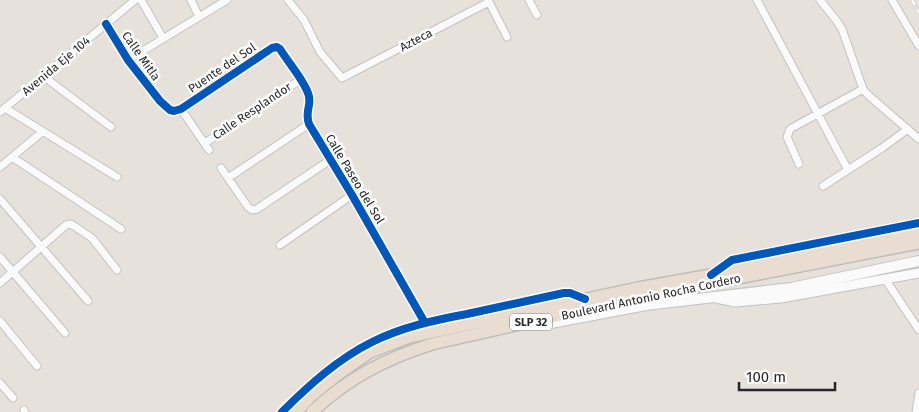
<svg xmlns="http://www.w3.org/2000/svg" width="919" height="412" font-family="'Fira Sans',sans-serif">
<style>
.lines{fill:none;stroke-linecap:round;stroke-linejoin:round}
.minor-casing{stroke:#c3c1c2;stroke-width:9}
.tertiary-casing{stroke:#c3c1c2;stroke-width:11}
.secondary-casing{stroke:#c3c1c2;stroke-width:12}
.trunk-casing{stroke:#bfbdbb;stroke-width:14}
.minor{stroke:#fbfafa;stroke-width:7}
.tertiary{stroke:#fbfafa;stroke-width:9}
.secondary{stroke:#fbfafa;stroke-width:10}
.trunk{stroke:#e8ddd0;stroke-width:11}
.rail-casing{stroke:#dcdbdd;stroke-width:4}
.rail{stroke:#fff;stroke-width:2;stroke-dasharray:5.5;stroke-linecap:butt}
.cycleway-casing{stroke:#fff;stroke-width:11}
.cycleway{stroke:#0057b8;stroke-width:8}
.labels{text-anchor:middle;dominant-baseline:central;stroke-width:5;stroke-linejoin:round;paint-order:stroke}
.shield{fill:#fff;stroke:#686868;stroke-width:1}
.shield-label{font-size:11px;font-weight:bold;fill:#272727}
.street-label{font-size:12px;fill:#272727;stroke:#fff}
</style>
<rect width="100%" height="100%" fill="#e6e1db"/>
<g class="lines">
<g class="minor-casing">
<path id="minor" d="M141,0L163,38
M191,0L199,17
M288,0L304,20L320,52L342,78L489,2
M488,0L507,37
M529,0L537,15
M757,0L848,170
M820,0L836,20L842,29L863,89L868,95L919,139
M892,0L919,46
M106,24L128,60L160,101L170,110L174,111L181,109L272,48L277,47L280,49C288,62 303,79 308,93C313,105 304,110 309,124L352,195L425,323
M128,60L227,0
M43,76L111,127
M5,108L117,177
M181,109L209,150
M0,112L135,0
M205,143L300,80
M12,157L121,229
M799,164L787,137L790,129L863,89
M0,167L42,132
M221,168L248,207L252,210L257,209L330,160
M228,178L309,124
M823,186L882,148L908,129
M0,199L88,301
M280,245L352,195
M0,257L65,333
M885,279L919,330
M0,283L66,225L71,224L92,238L117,270
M0,321L37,366
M0,383L13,398
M24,410L25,412
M282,412C309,385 338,359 372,342C402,327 435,320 467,314C500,307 532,300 564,293H570L584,299
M916,412L919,393"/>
</g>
<g class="tertiary-casing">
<path id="tertiary" d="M714,273L732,260L919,223
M716,298L735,302L781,298L919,273"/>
</g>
<g class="secondary-casing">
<path id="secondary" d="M530,324L540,325L646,305L791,288L919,261"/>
</g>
<g class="trunk-casing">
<path id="trunk" d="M296,412L310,397L337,375L370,352L409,337L638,288L711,275L919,232
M312,412C348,378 385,359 432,344L640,297L919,243"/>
</g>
<use href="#minor" class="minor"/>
<use href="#tertiary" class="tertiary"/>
<use href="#secondary" class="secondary"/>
<use href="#trunk" class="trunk"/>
<g class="rail-casing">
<path id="rail" d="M912,0L919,13"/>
</g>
<use href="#rail" class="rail"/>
<g class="cycleway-casing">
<path id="cycleway" d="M106,24L128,60L160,101L170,110L174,111L181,109L272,48L277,47L280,49C288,62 303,79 308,93C313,105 304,110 309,124L352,195L425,323
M711,275L732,260L919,223
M282,412C309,385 338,359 372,342C402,327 435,320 467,314C500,307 532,300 564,293H570L585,299"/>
</g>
<use href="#cycleway" class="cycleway"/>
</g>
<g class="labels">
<rect class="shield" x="510" y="313.5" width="42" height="17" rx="4"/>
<g class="shield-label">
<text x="531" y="322">SLP 32</text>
</g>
<g class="street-label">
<text transform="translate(416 40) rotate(-28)">Azteca</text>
<text transform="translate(141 56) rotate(55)">Calle Mitla</text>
<text transform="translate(56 66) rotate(-40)">Avenida Eje 104</text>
<text transform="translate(222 68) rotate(-34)">Puente del Sol</text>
<text transform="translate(252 111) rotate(-34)">Calle Resplandor</text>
<text transform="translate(355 179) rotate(59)">Calle Paseo del Sol</text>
<text transform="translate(651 297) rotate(-12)">Boulevard Antonio Rocha Cordero</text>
</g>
</g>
<path d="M739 382v8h96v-8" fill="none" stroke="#272727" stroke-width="2.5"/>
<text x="746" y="382" font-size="15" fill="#272727" stroke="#ffffff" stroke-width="4" paint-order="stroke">100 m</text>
</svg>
